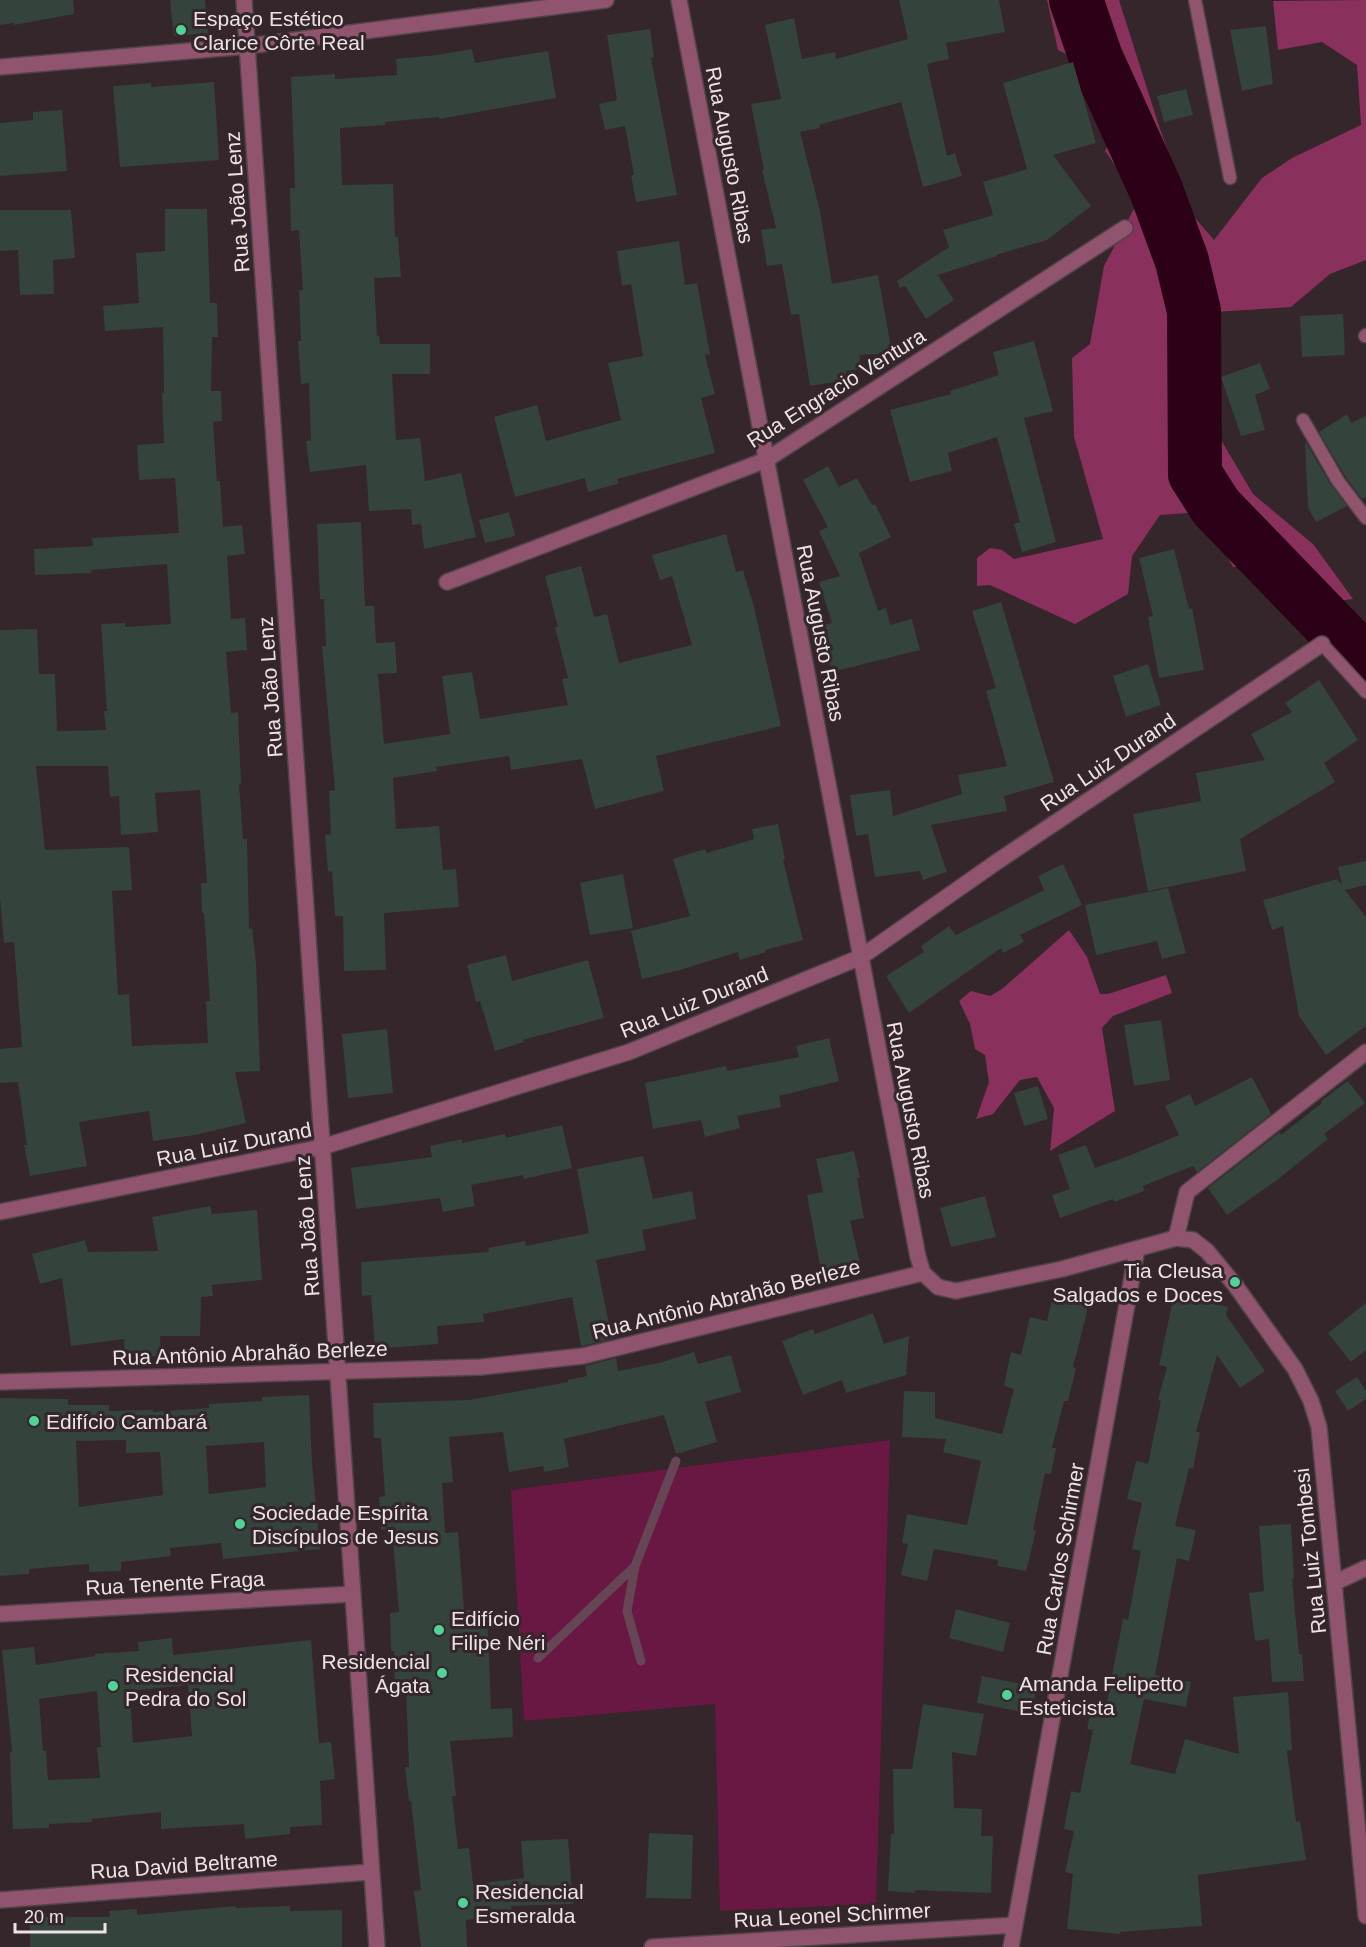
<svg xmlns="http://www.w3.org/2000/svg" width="1366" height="1947" font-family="Helvetica,sans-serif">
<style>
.green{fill:#681842}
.forest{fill:#89305c}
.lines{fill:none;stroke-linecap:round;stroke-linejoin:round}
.stream{stroke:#664555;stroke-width:9}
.river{stroke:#2c0117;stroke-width:54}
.building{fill:#34433b;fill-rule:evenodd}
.service-casing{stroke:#524449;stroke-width:15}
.minor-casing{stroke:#524449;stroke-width:18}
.tertiary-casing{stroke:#524449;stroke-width:18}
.service{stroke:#90546e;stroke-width:12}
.minor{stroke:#90546e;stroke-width:15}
.tertiary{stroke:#90546e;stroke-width:15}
.poi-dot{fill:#51d397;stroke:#34262b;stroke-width:2}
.labels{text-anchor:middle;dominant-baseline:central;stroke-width:6;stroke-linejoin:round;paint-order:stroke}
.poi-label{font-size:21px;fill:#ede3e6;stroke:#34262b;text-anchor:start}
.street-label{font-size:21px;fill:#ede3e6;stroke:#34262b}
</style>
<rect width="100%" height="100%" fill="#34262b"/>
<path class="green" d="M890,1440L876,1904L720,1911L715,1704L524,1721L511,1490Z"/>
<path class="forest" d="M1047,0H1119L1158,123L1189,211L1214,240L1262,178L1292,158L1361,125L1357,65L1322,42L1278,50L1273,1L1366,0V260L1330,274L1291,307L1200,313L1211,423L1253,494L1313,544L1353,599L1330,602L1268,565L1233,567L1203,512L1160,515L1132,556L1128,594L1075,624L990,585L977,586V558L990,548L1002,550L1014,559L1103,539L1074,437L1072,358L1090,344L1104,266L1139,199L1105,151L1110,140L1125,141L1123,129L1091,66L1058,50Z
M1069,930L1087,957L1100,994H1108L1166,975L1172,993L1113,1016L1102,1028L1115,1111L1050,1151L1054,1108L1037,1077L1020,1080L993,1114L976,1119L989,1082L985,1055L975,1049L970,1024L959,1001L971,991L990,996L1002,989Z"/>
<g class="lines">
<path class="stream" d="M635,1566L627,1611L641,1661
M538,1658L635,1566L676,1461"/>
<path class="river" d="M1076,0L1096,58L1156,190L1182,261L1194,311L1195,474L1216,507L1366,662"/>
</g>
<path class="building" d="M0,0H73L74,14L14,25V23L0,25Z
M170,0H205L208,33L174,36Z
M899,0H999L1005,32L946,43L949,59L927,64L947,156L955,153L962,176L923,187L901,102L819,125L820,128L800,132L820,211L832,284L878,275L892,353L860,355L859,369L846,371L847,380L810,386L799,314L791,315L782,264L767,266L761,230L776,228L762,170H764L751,104L781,99L765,25L794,18L802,59L835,52L836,59L908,39Z
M1266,26L1273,84L1242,91L1230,30Z
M650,29L654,57L651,58L677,195L636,202L631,175H634L625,126L605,130L599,104L617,100L607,35Z
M472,49L475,63L548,51L556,98L439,119V117L385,122V125L340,128L342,185L393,184L395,237H398L401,277L374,278L377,336H379L380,344H430V374H392L396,440L420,438L425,481L461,473L476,537L424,549L421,524L412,525L411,509L369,511L366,465L310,472L306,441L311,440L309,383L301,384L298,341H301L299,290H303L299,230L291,231L290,188H295L291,77L335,74V79L397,75L396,59L437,55Z
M1073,62L1096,143L1053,155L1091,206L1047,240L996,255L997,256L938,275L954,300L926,319L905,286L900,288L897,281L949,247L943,230L993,215L983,182L1027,169L1003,83Z
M214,82L219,160L120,167L113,86L151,83V87Z
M1186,89L1193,115L1164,122L1157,96Z
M62,110L67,171L0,176V123L33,120V112Z
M165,209H207L210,303H217L218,337H212L211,391H221L222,421L213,422L217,481H220L223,527L242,525L245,554L227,556L231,619L245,618L247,650L226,652L231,713L238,712L241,784H239L243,839H247L249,929L252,928L256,963L260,1071L235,1072L246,1123L195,1135L153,1141L149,1111L79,1122L87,1166L30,1176L24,1145H27L18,1082L0,1083V1049L22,1047L14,942L4,943L0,898V630L37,629L39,674H55L57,731L106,730L104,711H107L101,624L125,623V627L171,624L167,564L91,570V573L35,575L34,549L93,546L92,538L179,533L175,478L139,480L137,445L164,443L162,393H164L163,327L105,331L103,306L139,303L136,253L165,251ZM36,766H108L110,797L119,796L121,835L158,832L155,793L200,790L207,883H201L202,913H204L210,1001H206L208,1043L132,1046L129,994L118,995L112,891L132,890L129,847L45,850Z
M0,210H71L75,258L53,260L54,294L20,295L18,250L0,251Z
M679,241L685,285L697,283L710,354L705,355L715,394L701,398L715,453L617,479L618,484L588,492L585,478L515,497L494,417L537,405L546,441L621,420L608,363L643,356L631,284L622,286L617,251Z
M1343,314L1345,355L1302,357L1300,316Z
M1034,341L1053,411L1024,418L1056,542L1022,552L1014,524L1020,522L997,437L948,453L952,471L910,482L890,410L951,394L950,391L999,375L993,352Z
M1260,363L1270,389L1255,395L1265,430L1241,436L1221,377Z
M1347,414L1351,423L1366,416V497L1362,499L1345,476L1319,432Z
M1305,441L1331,485L1347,506L1316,522L1308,508Z
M828,466L839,487L857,478L872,505L875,504L891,537L859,553L878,611L886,608L890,625L912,619L920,650L832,672L820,626L832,623L819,582L840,576L819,531L828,527L803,480Z
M509,512L515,536L485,543L479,520Z
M361,522L365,606H374L376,643L395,642L397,673L378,674L384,744L450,734L442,676L472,672L480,719L568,705L562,679L568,678L555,627H558L545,576L581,566L594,617L607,614L619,663L692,645L672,576L660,580L652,555L726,534L736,572L743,570L754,607L781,726L656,756L664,791L595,809L582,759L511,770L509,756L436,767L437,771L393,778L396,829L439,826L443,870L456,869L459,907L384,913L386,970L344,971L343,916H335L332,871L328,872L325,835L331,834L329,791L335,790L322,646H326L324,599H320L317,524Z
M1174,549L1189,609L1192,608L1204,670L1159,678L1148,617L1153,616L1139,558Z
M1001,602L1054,782L1004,796L1007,811L931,825L947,872L923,880L920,871L875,877L868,834L856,836L850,795L890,790L893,816L962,794L958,775L1007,766L986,691L996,688L972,611Z
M1148,664L1161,705L1126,717L1113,676Z
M1319,680L1358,740L1324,763L1335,782L1240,839L1246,871L1148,891L1133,814L1201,801L1196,773L1265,760L1251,734L1292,712L1285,703Z
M778,824L785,859L783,860L803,940L765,950L766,952L740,960L738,952L680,970L642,979L631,931L690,916L673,859L705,849L707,853L754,839L752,829Z
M1366,861V885L1345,890L1366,917V1026L1326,1055L1299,1016L1283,926L1272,930L1263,900L1337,879L1342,885L1338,867Z
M1063,864L1082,905L1020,935L1024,942L1003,953L1001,948L909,1013L886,976L924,952L921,946L949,926L956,935L1044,890L1038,876Z
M623,874L633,928L590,935L580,883Z
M1168,888L1186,953L1162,959L1157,941L1096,955L1085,905Z
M506,955L512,981L588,960L604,1018L523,1040L524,1042L495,1051L480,1001L476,1002L467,965Z
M1161,1020L1170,1080L1134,1086L1124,1025Z
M387,1029L393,1093L348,1098L342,1034Z
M829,1038L839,1081L779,1096L781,1107L737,1116L740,1128L705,1137L701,1120L653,1129L645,1083L726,1066L727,1071L799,1057L796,1046Z
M1252,1077L1271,1114L1197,1172L1193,1166L1143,1186L1144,1191L1114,1202L1113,1199L1060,1218L1052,1195L1070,1189L1058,1155L1086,1145L1095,1168L1131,1155L1179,1135L1165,1106L1190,1094L1195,1106Z
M1348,1081L1365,1103L1324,1134L1328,1139L1277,1180L1227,1215L1208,1188L1280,1132L1281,1135L1322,1103L1321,1101Z
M1038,1086L1048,1119L1024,1126L1014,1093Z
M562,1125L572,1168L524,1179L523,1175L471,1185L475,1206L443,1212L440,1198L356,1209L351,1168L432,1157L430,1146L462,1139V1143L505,1134L506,1138Z
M854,1151L860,1178H857L864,1218L850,1221L861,1267L822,1276L807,1195L823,1192L816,1159Z
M643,1156L653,1199L692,1191L696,1219L642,1230L646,1250L596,1260L612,1339L581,1346L572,1297L483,1314L484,1322L437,1326L438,1344L375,1349L371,1295L362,1296L361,1262L489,1252L488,1248L525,1241L526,1246L589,1233L577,1169Z
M985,1196L996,1237L951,1247L940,1208Z
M210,1206L212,1214L257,1210L262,1280L212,1285L213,1296L201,1297L200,1336H160L161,1356L125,1357L124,1339L71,1346L62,1278L40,1284L32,1254L85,1240L88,1252L158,1251L152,1217Z
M1086,1294L1087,1312L1073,1367L1076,1368L1068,1401H1064L1052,1448H1056L1051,1474L1045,1473L1033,1530L1036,1531L1026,1571L997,1566L998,1560L934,1549L927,1581L901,1575L908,1544L902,1543L907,1514L967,1525L981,1461L943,1452L946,1439L902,1437L904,1391L935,1392V1418L1002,1434L1014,1389L1004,1386L1011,1352L1021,1355L1030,1317L1047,1321L1052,1300Z
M1174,1295L1228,1307L1226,1315L1265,1371L1240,1388L1217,1355L1196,1432H1200L1193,1469L1189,1468L1175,1526L1196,1530L1189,1561L1177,1558L1155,1675L1191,1682L1186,1707L1144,1699L1130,1764L1175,1774L1185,1739L1239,1754L1233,1697L1288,1692L1292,1750L1287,1751L1296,1822L1300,1821L1306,1860L1198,1875L1202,1926L1120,1932V1934L1067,1929L1073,1874L1065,1872L1074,1831L1064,1829L1071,1791L1080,1793L1093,1730L1087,1729L1093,1703L1106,1706L1123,1619L1128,1620L1141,1551L1132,1549L1142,1503L1127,1499L1136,1461L1148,1464L1161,1401L1158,1400L1167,1367L1159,1365Z
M1366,1303V1350L1351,1362L1328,1333Z
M873,1313L884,1344L909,1336L906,1375L846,1393L842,1380L803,1395L782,1341L813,1329L815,1334Z
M694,1352L698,1364L731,1355L741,1392L705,1402L717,1442L676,1454L664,1415L564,1439L569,1467L544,1472L543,1466L509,1472L503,1432L449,1437L453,1482L442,1483L445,1533L458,1532L464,1610L487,1609L491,1709L512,1708L513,1737L450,1741L456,1796H452L458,1849L469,1848L473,1884L524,1878L521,1841L568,1839L573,1904L511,1906L512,1915L466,1920L467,1947H421L414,1891L421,1890L411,1801H409L405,1767H409L406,1689L395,1690L394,1651H391L390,1613L399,1612L392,1529L381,1530L379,1497L385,1496L381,1438H374L373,1403L469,1400L568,1382V1380L587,1376L585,1366L616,1358L618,1371L659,1363Z
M1357,1377L1366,1391V1399L1348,1411L1335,1391Z
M309,1395L312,1463L320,1549L223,1559L221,1543L170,1548L171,1556L121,1562V1571L89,1572V1564L29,1569V1574L0,1576V1398L68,1399V1405H109V1411L153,1410V1412L209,1408V1404L262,1401V1397ZM126,1440V1453L160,1452L163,1495L79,1507L76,1441ZM264,1442L266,1487L209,1494L206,1446Z
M1291,1524L1294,1579H1292L1299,1654H1302L1304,1681L1272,1682L1269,1639L1255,1641L1249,1593L1264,1591L1259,1526Z
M956,1609L1010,1623L1003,1652L949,1638Z
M172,1638L173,1655L311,1640L319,1743L331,1742L335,1779L320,1781L322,1825L290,1827V1834L245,1839L244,1824L161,1829V1812L92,1819V1822L49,1824V1828L13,1829L10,1752H12L2,1650L34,1647L36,1665L95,1656L94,1654L139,1651L138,1642ZM188,1685L192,1736L133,1743L130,1691ZM97,1691L101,1747H97L100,1778L48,1780L46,1751H43L39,1699Z
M982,1676L1037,1687L1031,1714L977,1703Z
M923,1704L984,1714L976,1756L952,1752L954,1808L982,1809L981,1836H993L991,1893L915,1890V1893L888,1891L891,1834H894L893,1769H912Z
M649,1833L693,1835L691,1899L646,1898Z
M236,1906V1908L290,1906V1911L342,1910V1947H30V1917H110L109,1911L137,1909V1915Z"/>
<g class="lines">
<g class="service-casing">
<path id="service" d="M1195,0L1230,178
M1365,336L1366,335
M1303,420L1338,481L1366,518
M1322,644L1366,692"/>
</g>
<g class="minor-casing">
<path id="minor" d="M244,0L377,1947
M447,582L766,460L1125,228
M861,957L998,861L1322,644
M1176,1238L1187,1192L1366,1052
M0,1382L481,1367L583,1356L923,1273
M0,1614L353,1594
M0,1900L371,1872
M652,1947L1015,1925
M1011,1947L1137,1249"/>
</g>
<g class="tertiary-casing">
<path id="tertiary" d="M679,0L918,1257L923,1273L938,1287L956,1291L1062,1269L1176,1238L1193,1240L1207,1251L1235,1285L1295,1369L1311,1401L1319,1427L1366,1916
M0,67L248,46L606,0
M0,1212L322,1147L629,1052L861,957
M1334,1583L1366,1568"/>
</g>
<use href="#service" class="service"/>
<use href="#minor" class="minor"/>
<use href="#tertiary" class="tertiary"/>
</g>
<g class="poi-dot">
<circle cx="181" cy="30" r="6"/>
<circle cx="1235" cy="1282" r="6"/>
<circle cx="34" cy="1421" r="6"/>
<circle cx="240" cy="1524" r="6"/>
<circle cx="439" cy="1630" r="6"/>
<circle cx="442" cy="1673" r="6"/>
<circle cx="113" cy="1686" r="6"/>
<circle cx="1007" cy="1695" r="6"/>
<circle cx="463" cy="1903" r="6"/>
</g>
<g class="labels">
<g class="poi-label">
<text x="193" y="18">Espaço Estético<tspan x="193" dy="24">Clarice Côrte Real</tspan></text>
<text x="1223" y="1270" text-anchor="end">Tia Cleusa<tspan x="1223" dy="24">Salgados e Doces</tspan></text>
<text x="46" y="1421">Edifício Cambará</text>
<text x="252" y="1512">Sociedade Espírita<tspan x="252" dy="24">Discípulos de Jesus</tspan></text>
<text x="451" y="1618">Edifício<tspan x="451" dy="24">Filipe Néri</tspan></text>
<text x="430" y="1661" text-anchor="end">Residencial<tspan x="430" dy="24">Ágata</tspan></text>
<text x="125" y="1674">Residencial<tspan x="125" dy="24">Pedra do Sol</tspan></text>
<text x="1019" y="1683">Amanda Felipetto<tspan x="1019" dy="24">Esteticista</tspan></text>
<text x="475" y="1891">Residencial<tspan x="475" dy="24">Esmeralda</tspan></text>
</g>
<g class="street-label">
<text transform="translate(730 155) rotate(79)">Rua Augusto Ribas</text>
<text transform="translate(237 202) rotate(-94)">Rua João Lenz</text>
<text transform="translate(836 388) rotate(-32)">Rua Engracio Ventura</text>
<text transform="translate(821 633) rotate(79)">Rua Augusto Ribas</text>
<text transform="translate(270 687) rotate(-94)">Rua João Lenz</text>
<text transform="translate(1108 762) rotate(-34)">Rua Luiz Durand</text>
<text transform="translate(694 1002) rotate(-22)">Rua Luiz Durand</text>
<text transform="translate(911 1110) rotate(79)">Rua Augusto Ribas</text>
<text transform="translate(234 1144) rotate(-11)">Rua Luiz Durand</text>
<text transform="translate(307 1226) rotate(-94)">Rua João Lenz</text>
<text transform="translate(726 1299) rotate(-14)">Rua Antônio Abrahão Berleze</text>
<text transform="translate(250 1353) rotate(-2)">Rua Antônio Abrahão Berleze</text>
<text transform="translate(1310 1551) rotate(-96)">Rua Luiz Tombesi</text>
<text transform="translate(1060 1559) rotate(-80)">Rua Carlos Schirmer</text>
<text transform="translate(175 1583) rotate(-3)">Rua Tenente Fraga</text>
<text transform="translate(184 1865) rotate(-4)">Rua David Beltrame</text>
<text transform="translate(832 1915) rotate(-3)">Rua Leonel Schirmer</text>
</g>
</g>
<path d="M15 1923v9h90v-9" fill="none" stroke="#ede3e6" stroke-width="3"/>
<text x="24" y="1923" font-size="18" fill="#ede3e6" stroke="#34262b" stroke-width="4.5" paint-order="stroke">20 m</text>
</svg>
